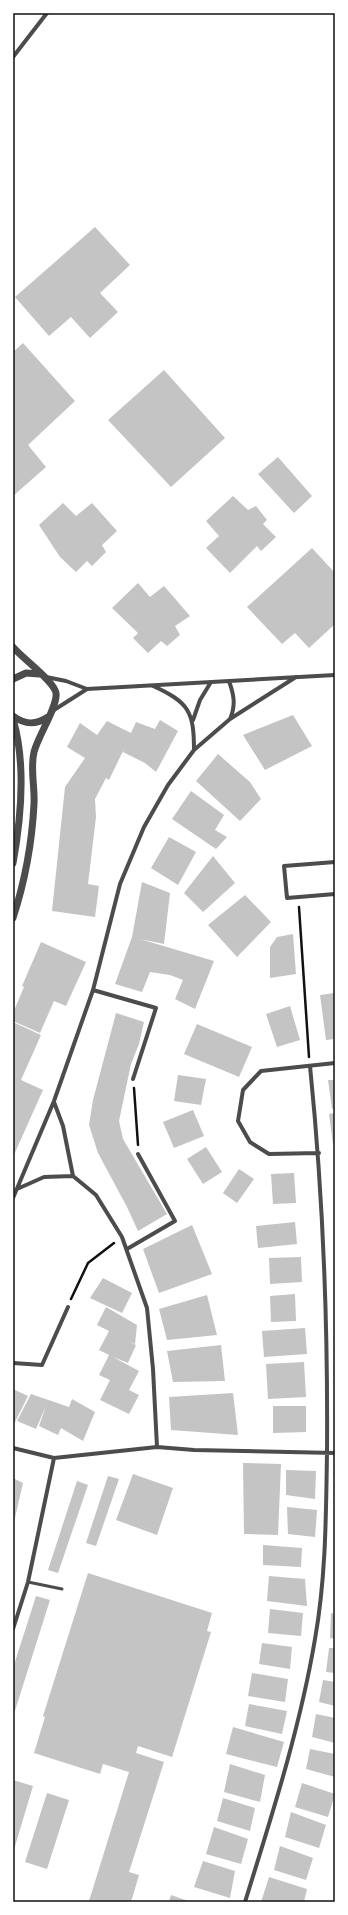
<svg xmlns="http://www.w3.org/2000/svg" width="348" height="1915" font-family="Figtree,sans-serif">
<style>
.building{fill:#c4c4c4}
.lines{fill:none;stroke-linecap:round;stroke-linejoin:round}
.path{stroke:#111;stroke-width:2.5}
.service{stroke:#4c4c4c;stroke-width:3}
.minor{stroke:#4c4c4c;stroke-width:4}
.tertiary{stroke:#4c4c4c;stroke-width:7}
.neatline{fill:none;stroke:#111;stroke-width:1.5}
</style>
<rect width="100%" height="100%" fill="#fff"/>
<path class="building" d="M95,227L130,265L100,293L118,312L90,338L71,317L49,336L15,297Z
M23,343L75,401L28,445L46,467L13,496V352Z
M164,370L225,438L171,487L108,420Z
M278,457L312,496L294,513L258,474Z
M233,496L248,510L256,506L267,520L263,524L276,537L261,551L257,546L230,573L206,548L219,536L206,521Z
M63,503L76,516L92,503L117,531L102,545L106,552L92,566L87,561L76,572L60,557L39,525Z
M312,548L335,573V624L309,648L295,633L282,644L247,607Z
M138,583L150,597L164,586L190,616L175,626L180,635L167,646L161,641L148,653L133,638L138,633L112,608Z
M293,715L312,746L265,770L243,735Z
M160,720L178,731L156,772L145,763L123,752L125,747L109,780L106,778L95,799L96,817L88,884L99,886L95,917L52,911L65,787L85,758L67,747L80,723L97,735L107,721L131,733L136,722L155,729Z
M218,754L250,782L261,799L240,821L196,781Z
M191,791L224,815L215,830L227,837L216,849L172,819Z
M169,837L196,852L178,885L151,868Z
M213,856L235,883L203,912L184,893Z
M142,882L170,893L164,944L140,939L214,961L195,1009L175,999L183,980L170,975L150,972L142,992L115,984L132,937Z
M245,895L271,922L237,957L208,925Z
M293,934L296,974L270,978V947L277,937Z
M41,942L86,962L66,1006L54,1001L40,1033L13,1021V1013L24,987L22,986Z
M335,993V1039L326,1040L320,995Z
M290,1006L300,1040L277,1047L266,1014Z
M116,1013L144,1022L139,1044L131,1064L119,1121L123,1139L167,1214L138,1231L127,1207L98,1153L89,1125L93,1100Z
M13,1022L41,1035L21,1080L43,1090L13,1157Z
M197,1024L252,1047L239,1077L184,1054Z
M178,1075L206,1079L201,1105L174,1101Z
M328,1080H335V1108L332,1109Z
M193,1110L204,1136L174,1148L163,1122Z
M335,1113V1144H333L329,1114Z
M206,1147L222,1172L203,1184L187,1159Z
M239,1169L254,1179L237,1203L223,1193Z
M294,1173L296,1203L273,1204L271,1174Z
M295,1222L297,1244L258,1248L256,1226Z
M192,1225L212,1274L159,1293L143,1249Z
M301,1257L302,1282L270,1284L269,1258Z
M103,1278L132,1293L122,1313L90,1298Z
M295,1294L296,1321L271,1322L270,1296Z
M207,1295L217,1335L167,1340L159,1309Z
M106,1307L137,1325L135,1344L129,1342L136,1345L128,1363L113,1357L139,1371L129,1390L139,1395L129,1414L100,1400L110,1380L99,1375L109,1355L99,1350L109,1331L97,1325Z
M305,1328L307,1354L264,1357L262,1331Z
M221,1345L225,1381L173,1382L167,1351Z
M304,1362L306,1397L268,1399L266,1364Z
M13,1389L28,1396L13,1426Z
M233,1393L238,1435L171,1430L169,1397Z
M31,1394L69,1407L72,1399L95,1412L83,1441L61,1428L58,1435L39,1426L46,1406L36,1429L17,1421Z
M273,1406H306V1432L273,1433Z
M243,1463L281,1464L278,1535L244,1534Z
M286,1470L316,1471L315,1499L286,1495Z
M133,1474L173,1488L157,1535L116,1520Z
M108,1476L119,1479L96,1546L86,1543Z
M13,1478L23,1483L14,1522H13Z
M77,1481L88,1485L58,1573L48,1570Z
M287,1507L317,1510L315,1537L288,1534Z
M263,1545L302,1548L301,1567L263,1565Z
M88,1573L212,1613L207,1631L211,1632L172,1757L138,1746L136,1753L164,1762L129,1872L139,1875L131,1902L89,1901L129,1772L103,1764L100,1774L34,1753L45,1717L43,1716Z
M269,1576L305,1579L307,1606L267,1601Z
M36,1596L50,1600L13,1717V1668Z
M270,1609L303,1613L301,1636L268,1633Z
M331,1613L335,1614V1639L330,1638Z
M262,1643L292,1647L290,1669L259,1664Z
M329,1648H335V1673L326,1672Z
M252,1673L288,1679L285,1702L248,1696Z
M323,1680L335,1682V1706L319,1702Z
M249,1704L287,1711L282,1734L245,1726Z
M316,1714L335,1718V1743L312,1737Z
M233,1727L284,1742L277,1767L226,1754Z
M310,1749L335,1754V1777L306,1769Z
M230,1764L265,1775L260,1802L224,1792Z
M13,1780L33,1786L13,1853Z
M302,1783L335,1794L328,1817L295,1807Z
M47,1793L69,1800L47,1869L25,1862Z
M223,1798L255,1808L250,1831L217,1821Z
M291,1812L326,1825L319,1848L285,1837Z
M214,1827L248,1839L241,1864L206,1854Z
M280,1846L313,1858L306,1880L274,1870Z
M203,1861L235,1871L230,1898L194,1887Z
M269,1877L307,1889L304,1902H261Z
M171,1895L191,1902H169Z"/>
<g class="lines">
<path class="path" d="M299,907L309,1057
M134,1088L138,1145
M71,1299L88,1263L114,1243"/>
<path class="service" d="M28,1582L62,1589"/>
<path class="minor" d="M13,57L47,13
M46,677L66,681L87,689L335,675
M229,681C234,695 236,705 230,719
M153,686C189,702 194,712 194,750
M54,710L87,689
M193,720L200,700L211,682
M335,862L284,866L287,898L335,894
M93,990L156,1008L133,1079
M54,1102L63,1126L73,1176
M319,1153L269,1154L250,1142L238,1121L243,1090L261,1071L335,1063
M17,1189L44,1177L73,1176L96,1195L122,1237L147,1308L153,1369L157,1447
M13,1198L54,1101L93,990L120,884L144,827L168,785L194,750L230,719L296,677
M127,1249L175,1221L138,1154
M13,1363L42,1365L68,1307
M13,1448L54,1458L157,1447L194,1450L335,1453
M13,1629L28,1582L54,1458
M245,1902C272,1815 300,1728 315,1639C326,1577 326,1515 327,1452C328,1323 323,1194 310,1066"/>
<path class="tertiary" d="M13,647C23,659 54,681 56,693C58,706 38,736 34,752C30,769 35,787 34,804C32,843 25,881 13,918
M13,679L26,673L39,674
M13,716C25,725 36,725 48,717
M13,719C26,763 21,819 13,863"/>
</g>
<rect width="348" height="1915" fill="none" stroke="#ffffff" stroke-width="28"/>
<rect x="14" y="14" width="320" height="1887" class="neatline"/>
</svg>
